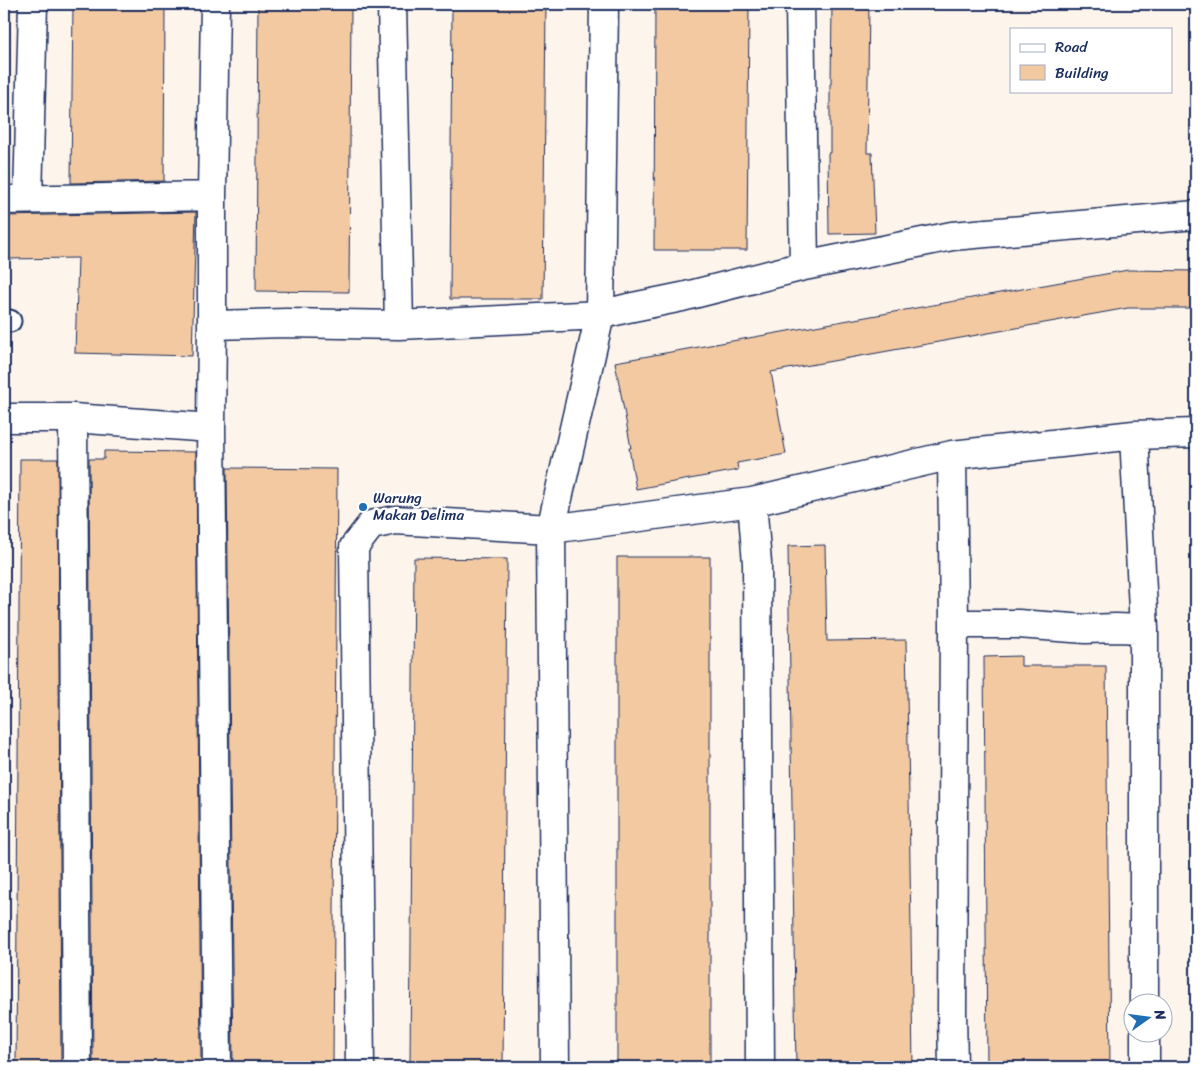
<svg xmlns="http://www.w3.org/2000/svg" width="1200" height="1071" font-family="Sriracha,sans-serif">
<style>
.building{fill:#f3c9a2;stroke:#1b2f5e}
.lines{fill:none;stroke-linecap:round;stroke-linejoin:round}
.service-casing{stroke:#1b2f5e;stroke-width:25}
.minor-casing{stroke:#1b2f5e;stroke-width:31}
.service{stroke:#fff;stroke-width:21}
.minor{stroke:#fff;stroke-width:28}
.poi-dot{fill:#1f6fb2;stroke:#fff;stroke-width:2}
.labels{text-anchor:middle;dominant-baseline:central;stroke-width:4.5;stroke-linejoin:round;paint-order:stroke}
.poi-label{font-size:15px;fill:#1b2f5e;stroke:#fff;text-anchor:start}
</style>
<rect width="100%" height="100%" fill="#fdf4ec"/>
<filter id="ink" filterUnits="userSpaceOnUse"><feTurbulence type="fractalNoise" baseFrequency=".02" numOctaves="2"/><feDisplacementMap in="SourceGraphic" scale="10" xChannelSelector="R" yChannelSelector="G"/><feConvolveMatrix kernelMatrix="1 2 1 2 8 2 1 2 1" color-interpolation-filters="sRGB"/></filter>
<g filter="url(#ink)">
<path class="building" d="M73,4L165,5L164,181L71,183Z
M452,4H546L543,299H450Z
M655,4H749L747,250H654Z
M832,4H869L867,153H872L875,233L829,234L828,153H830V84H831Z
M258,5H351L349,292L256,291Z
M196,212L192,356L75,353L78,258L4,259V216Z
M1128,270L1196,271V308H1128L771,372L786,454L737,463L738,470L636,489L629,448H631L615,362Z
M104,451L196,452L201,1067H93L89,459H104Z
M20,459H58L61,1067H16Z
M227,468L337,469L333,1067H233Z
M825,545L827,641L906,640L909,797L913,1067H796L788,546Z
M617,557H710V1067H617Z
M414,558L507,559L503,1067H410Z
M1021,656V666H1106L1110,1067H987L984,657Z"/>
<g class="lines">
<g class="service-casing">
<path id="service" d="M4,320L10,321"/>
</g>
<g class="minor-casing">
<path id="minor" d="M392,4L399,325
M800,4L804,266
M28,199L33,4
M4,200L212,196
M212,325L286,323L399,325L600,315L604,4
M4,418H73L211,428L217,1067
M73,418L77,1067
M211,428L212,325V196L215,4
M1134,435L1144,629V1004
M952,455L954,624L952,1012L953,1067
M752,502L757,563L760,1067
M954,624H1018L1086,629L1116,628L1144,629
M1145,1034V1067
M360,1067L354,547L371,525L395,520L551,529L752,502L952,455L1134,435L1196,433
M555,1067L551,529L600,315L628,308L682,297L804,266L952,236L1196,215"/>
</g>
<use href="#service" class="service"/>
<use href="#minor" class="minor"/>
</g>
</g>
<circle class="poi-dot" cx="363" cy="507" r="5"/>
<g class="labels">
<g class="poi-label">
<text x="373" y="498">Warung<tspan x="373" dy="17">Makan Delima</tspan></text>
</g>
</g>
<rect width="1200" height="1071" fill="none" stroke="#fff" stroke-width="20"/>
<rect x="10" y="10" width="1180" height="1051" fill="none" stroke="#1b2f5e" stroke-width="2" filter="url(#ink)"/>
<rect x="1010" y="28" width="162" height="65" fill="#ffffff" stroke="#a4acbf"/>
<rect x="1020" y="44" width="25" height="8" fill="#ffffff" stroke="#a4acbf"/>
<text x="1055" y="52" font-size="15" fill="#1b2f5e">Road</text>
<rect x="1020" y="65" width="25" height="15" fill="#f3c9a2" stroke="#a4acbf"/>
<text x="1055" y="78" font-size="15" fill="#1b2f5e">Building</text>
<g transform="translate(1148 1018) rotate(76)"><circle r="24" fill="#ffffff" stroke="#a4acbf"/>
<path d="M0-4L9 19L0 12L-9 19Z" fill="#1f6fb2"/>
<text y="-8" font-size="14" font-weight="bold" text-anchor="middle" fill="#1b2f5e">N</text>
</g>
</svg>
